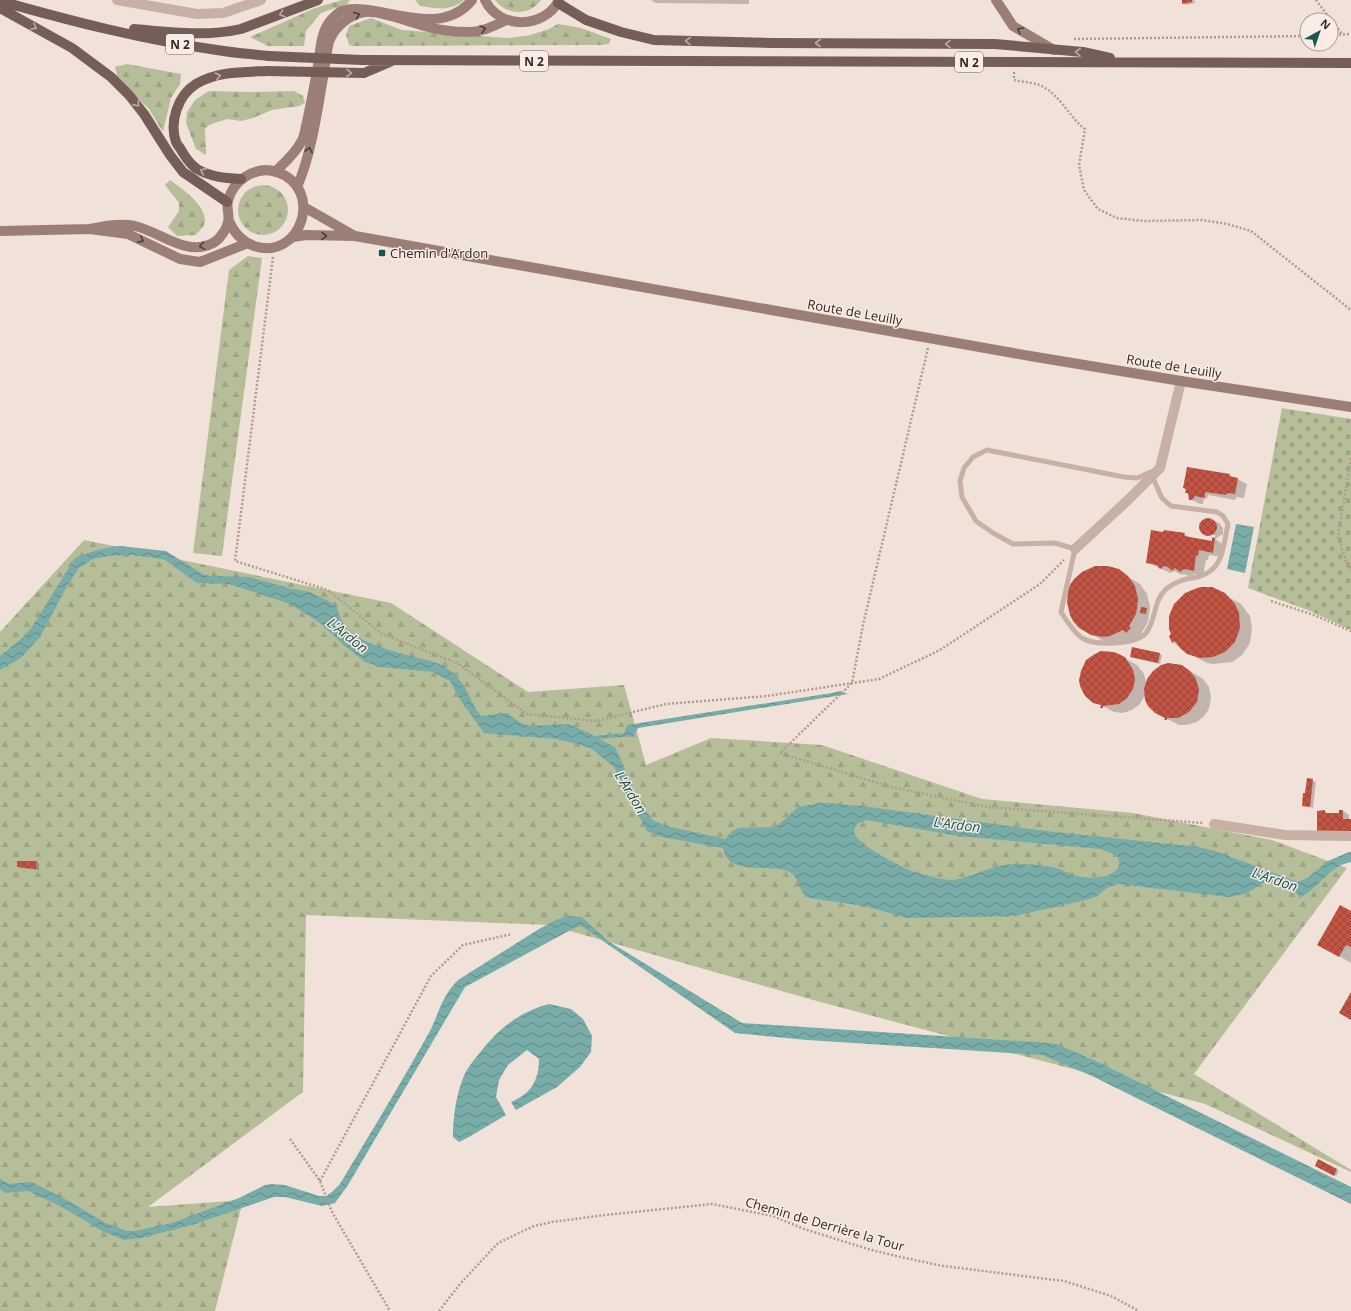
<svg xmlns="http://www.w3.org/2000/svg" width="1351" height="1311" font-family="'Open Sans',sans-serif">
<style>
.green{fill:#b6be99}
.forest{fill:url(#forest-firs)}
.cemetery{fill:url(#cemetery-stones)}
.water{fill:url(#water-waves);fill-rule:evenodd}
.shadow{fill:#0003}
.building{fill:url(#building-cross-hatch)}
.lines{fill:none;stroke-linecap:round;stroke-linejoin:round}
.path{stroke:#b39a8f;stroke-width:2.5;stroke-dasharray:2 2;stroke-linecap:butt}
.lane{stroke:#c7b0a4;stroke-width:5}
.street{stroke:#c7b0a4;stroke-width:10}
.secondary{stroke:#9b7f76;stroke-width:10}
.primary{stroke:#755e57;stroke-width:10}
.primary-bridge{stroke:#755e57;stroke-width:10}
.oneway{stroke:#bdaca5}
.oneway2{stroke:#4d3e3a}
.poi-dot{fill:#1d5350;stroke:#f8ece4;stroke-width:1.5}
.labels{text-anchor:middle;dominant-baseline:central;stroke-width:3;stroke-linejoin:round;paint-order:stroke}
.shield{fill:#f8ece4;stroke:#6e635f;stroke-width:1}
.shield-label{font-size:12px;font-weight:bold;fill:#332826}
.poi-label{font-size:13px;fill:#332826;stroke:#f8ece4;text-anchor:start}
.street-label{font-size:13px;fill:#332826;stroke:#f8ece4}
.water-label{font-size:14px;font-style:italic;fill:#1d5350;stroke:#f8ece4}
</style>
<defs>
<pattern id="forest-firs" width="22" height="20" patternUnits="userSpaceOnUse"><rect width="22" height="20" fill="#b6be99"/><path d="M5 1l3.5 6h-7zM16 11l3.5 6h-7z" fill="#9da384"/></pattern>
<pattern id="cemetery-stones" width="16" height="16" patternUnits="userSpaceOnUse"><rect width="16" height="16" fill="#b6be99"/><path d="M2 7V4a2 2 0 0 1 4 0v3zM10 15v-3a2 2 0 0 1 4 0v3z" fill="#9da384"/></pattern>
<pattern id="water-waves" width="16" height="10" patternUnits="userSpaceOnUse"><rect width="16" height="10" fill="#78aca8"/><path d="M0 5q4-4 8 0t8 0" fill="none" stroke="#638c89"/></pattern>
<pattern id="building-cross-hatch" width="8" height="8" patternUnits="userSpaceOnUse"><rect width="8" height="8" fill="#c25444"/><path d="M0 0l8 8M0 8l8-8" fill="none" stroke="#9e4639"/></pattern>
</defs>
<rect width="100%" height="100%" fill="#f0e2d8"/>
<path class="green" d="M415,0H464C451,12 435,8 420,6Z"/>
<path class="forest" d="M342,0H350L347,4L321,13L306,31L304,46H268L250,37L315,8Z
M495,0H541C530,16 507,16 495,0Z
M371,18L402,30L507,38L527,36L549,29L558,24L581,28L611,39L609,44L600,45L352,46L349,45L346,35L349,26Z
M127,64L181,74L180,84L171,98L163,132L149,109L118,79L115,67Z
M209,91L250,92L294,91L303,96L305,103L299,106L272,110L253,118L241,121L227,119L209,125L205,129L206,155L196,149L186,123L187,112L195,100Z
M170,180C182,189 210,207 204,225C203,228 198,232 196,235L177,236L168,227L179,211V203L165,185Z
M238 210a25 25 0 1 1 50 0a25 25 0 1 1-50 0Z
M248,256L262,258L222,556L193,553L229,270Z
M84,540L391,603L528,692L624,685L646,765L711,738L822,745L982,799L1133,813L1272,840L1347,868L1194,1074L1351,1170V1172L1205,1104L824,1003L549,925L306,915L303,1092L148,1207L243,1200L215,1311H0V632Z"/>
<path class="cemetery" d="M1282,408L1351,419V630L1310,611L1248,588Z"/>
<path class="water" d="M1236,524L1254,527L1245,573L1227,569Z
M120,546L166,551L203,574L210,576L250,577L289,588L310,592L336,605C338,612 340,619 344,625C357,645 412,656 434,662C463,672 466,693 480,716L507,713L521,723L530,726L569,724L595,736L624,733L627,725L832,693L840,691L848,694L638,728L634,736L599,739L615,747L642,807L654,821L666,826L725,839L732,831L739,828L776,827L798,807L820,803H829L870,807L1046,831L1199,847L1215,851L1298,882L1309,877L1328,861L1349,852H1351V862C1327,867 1320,888 1299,898L1298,894L1276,886L1269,881H1267L1245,894L1229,897L1118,884L1107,888L1097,896L1086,900L1015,916L907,918L864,906L809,898C797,892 801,876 787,871C768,864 727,876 723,848L662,837L647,831L620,782L614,767L592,749L581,745L556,739L484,733L461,701L450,681L433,672L381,667L365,662L344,645L320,623L290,604L229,584L197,583L165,560L156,558L130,555L107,556L93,559L79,568L66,588L40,637L21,658L0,670V656L22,638L32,627L75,558C90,552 105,547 120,546ZM866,820L959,836L1100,849L1111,853L1118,857C1126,878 1091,880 1078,876C1069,874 1062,869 1052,867C1041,865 1028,864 1016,864C994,864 975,876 954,880C946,881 921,874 912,871C901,867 861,846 856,836C854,834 854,831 855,828L857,824Z
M568,916L582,917L608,941L742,1023L1050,1043L1059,1045L1100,1063L1351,1187V1204L1092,1076L1042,1055L807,1040L735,1033L580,925L465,987L348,1185L335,1203L322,1206L285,1197H274L192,1225L141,1238L124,1240L102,1231L62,1207L28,1191L6,1193L0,1189V1179L9,1184L32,1182L65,1199L106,1223L127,1231H135L172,1223L239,1198L265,1185L271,1184L285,1185L319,1196H326L332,1192L340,1184C369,1135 399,1087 426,1038C439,1017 439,999 458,980L539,929L556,920Z
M549,1004L571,1009L583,1019L592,1036L591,1052L580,1067L557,1087L516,1110L511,1102C531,1094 539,1080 539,1059L527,1050L508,1065L499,1080L496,1097L506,1115L469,1137L459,1142L453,1137C453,1117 456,1096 463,1078C466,1070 473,1061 478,1055C498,1029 517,1013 549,1004Z"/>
<path class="shadow" d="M651,0H749V4L656,3Z
M1183,0H1194L1195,3L1186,5L1183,3Z
M1229,475L1247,484L1244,498L1236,497L1235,500L1208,495L1207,499L1204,498L1203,504H1200L1190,499L1189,494L1186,492Z
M1207,519L1213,520L1219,523L1223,528V534L1215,539L1224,545L1222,557L1209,555L1208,560H1206L1203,576L1194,574L1190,577L1184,574L1182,575L1174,571L1170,573L1147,562L1184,534L1191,538L1213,542V538L1209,537H1215V535L1207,534V535L1201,529V524Z
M1114,569L1140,584L1147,594L1150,607L1148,622L1141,634L1143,636L1123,643L1105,642L1080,627Z
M1205,588L1216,590L1241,604L1250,616L1252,629L1250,643L1242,655L1232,662L1213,664L1207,663L1184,651L1173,642V608L1181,597L1190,591Z
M1117,654L1137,665L1144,674L1146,683L1182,666L1195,674L1203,679L1209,687L1211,698L1209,709L1204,716L1197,722L1186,725H1179L1156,713L1145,695L1140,704L1132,710L1123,713L1114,712L1089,699Z
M1160,654L1162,655L1160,664L1131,657Z
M1308,779L1316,782L1313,808L1303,805L1306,794Z
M1325,811L1328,814H1340L1343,811L1349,815V820H1351V835L1318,812Z
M37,862L39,863V870L21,868L18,866Z
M1351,912V963L1318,944Z
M1319,1160L1339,1171L1336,1176L1316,1165Z"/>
<path class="building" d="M1182,0H1192V2L1182,4Z
M1187,467L1230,474L1229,476L1238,478L1235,494L1227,493L1226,495L1205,492V498L1195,496L1192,500H1189L1188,493H1185L1186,489L1183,488Z
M1199 527a9 9 0 1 1 18 0a9 9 0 1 1-18 0Z
M1151,530L1163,532L1164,530L1185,533L1184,536L1212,541V538H1215L1213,553L1199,550L1198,556L1196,555L1194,571L1184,569L1180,572L1175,568L1172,571L1168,567L1164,566L1160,569L1157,565L1146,563Z
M1095,566H1108L1119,569L1128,576L1135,586L1138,599L1137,608L1136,614L1129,626L1131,628L1126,633L1123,630L1110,636L1104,637L1091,635L1079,628L1073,621L1070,615L1067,602L1068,591L1070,585L1074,579L1082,572Z
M1200,587H1212L1225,593L1235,604L1239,613L1240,628L1235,642L1225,652L1213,657L1200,658L1187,654L1181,649L1175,641L1172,643L1169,636L1171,634L1169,629V616L1174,604L1185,593Z
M1141,607L1147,608L1146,614L1140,613Z
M1132,647L1160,653L1158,663L1130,657Z
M1101,651L1114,652L1125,657L1133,670L1135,679L1133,689L1127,698L1119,704L1103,706V708H1100L1101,705L1093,703L1085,696L1080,686L1079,680L1081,671L1086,660L1095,654Z
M1168,663L1182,665L1190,671L1196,679L1199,690L1197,702L1189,712L1178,718H1167V720H1164L1165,718L1155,713L1148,706L1145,700L1144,689L1147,679L1153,671L1161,665Z
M1307,778L1313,779L1310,807L1302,806L1303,793H1305Z
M1325,810V813H1339V810H1343V819H1351V831L1317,833V811Z
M17,861H37L36,869L17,867Z
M1340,905L1351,911V947L1346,945L1339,957L1317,945Z
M1351,992V1020L1339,1013Z
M1318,1159L1337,1169L1334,1176L1315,1166Z"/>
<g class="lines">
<path class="path" d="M1316,0L1342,34
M1331,35L1351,34
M1074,39L1307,36
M1014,72V80C1023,82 1039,83 1045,88C1062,98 1070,118 1085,129L1079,165L1084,190L1098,209L1117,218L1144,221L1202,220L1227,224L1251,231L1351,310
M273,257L235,561L328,590L382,634L457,663L527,714L596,721L666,704L767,696L879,679L940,650L1040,584L1064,560
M928,348L863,625L852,683L780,753L891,787L987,807L1203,823
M1351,458L1338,537L1346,561L1351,570
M1271,601L1314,615L1351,631
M290,1139L320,1181L332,1212L390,1311
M320,1181L431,976L463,945L512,934
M439,1311L460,1284L498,1243L534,1226L552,1222L605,1215L712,1204L773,1216L804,1229L868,1249L896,1256L943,1266L1064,1281L1111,1296L1139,1311"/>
<path class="lane" d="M1152,476L1162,498L1171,506L1217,512L1223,516L1228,524C1223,546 1224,571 1197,577C1185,579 1176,581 1166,589C1153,601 1156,621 1146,633C1136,645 1095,646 1082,638C1075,633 1066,620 1061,612L1075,549L1055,543L1013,544L993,533L976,521L962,497L960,481L964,468L973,457L987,450L1124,477L1137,478L1153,471"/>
<path class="street" d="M117,0L197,14L223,13L261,0
M1075,549L1127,501L1160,468L1181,381
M1214,824L1285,835L1351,836"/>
<path class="secondary" d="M485,0C499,30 545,29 559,0
M996,0L1013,26L1054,50
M275,172C284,163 295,154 301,142C305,137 305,128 307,122C311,103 315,84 318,65C320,51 321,35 328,24C331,19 337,14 341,11C377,0 438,42 472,0
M297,187C311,156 317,112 323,78C325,66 326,53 329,42C334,27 350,14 365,12C379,10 409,22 424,26C438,30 455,32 469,32C483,32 495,25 507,20
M304,207L353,235
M90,229C105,226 120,223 135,226C161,232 186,257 213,243C219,240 227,229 228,222C230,216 226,208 228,201C233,180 256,165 277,172C326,189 300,262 254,246C241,241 234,233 229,221
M0,231L90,229L128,234L180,259L200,262L248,243
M293,237L306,235L355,236L1030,356L1181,381L1351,407"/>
<path class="primary" d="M0,1C71,21 144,40 217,50C234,53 251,54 269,56
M558,3L586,20L621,32L654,40L772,43L995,44L1083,52L1110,58
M0,8L72,48L111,77L129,95L144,114L170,155L183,172L227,202
M134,29C169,32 206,37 241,29L318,0
M362,60L1351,63
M364,73L390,62
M241,179C224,178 211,177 197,169C191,165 186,158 183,153C181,149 178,146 176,142C169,122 178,95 196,84C218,71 244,72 268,71"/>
<path class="primary-bridge" d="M269,56L362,60
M268,71L364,73"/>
</g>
<defs><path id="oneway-chevron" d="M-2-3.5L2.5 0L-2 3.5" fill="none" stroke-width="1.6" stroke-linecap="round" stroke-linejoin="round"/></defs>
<g class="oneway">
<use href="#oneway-chevron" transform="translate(282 14) rotate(161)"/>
<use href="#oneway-chevron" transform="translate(34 27) rotate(26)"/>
<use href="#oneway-chevron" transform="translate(688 41) rotate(-179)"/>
<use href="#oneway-chevron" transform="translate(818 43) rotate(-180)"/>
<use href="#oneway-chevron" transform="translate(948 44) rotate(-179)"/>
<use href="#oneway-chevron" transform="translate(1078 52) rotate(-175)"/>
<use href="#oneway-chevron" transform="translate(349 73) rotate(1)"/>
<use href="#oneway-chevron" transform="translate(218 76) rotate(-12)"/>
<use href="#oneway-chevron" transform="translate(137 104) rotate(51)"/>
<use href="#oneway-chevron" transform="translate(203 171) rotate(-156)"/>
</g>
<g class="oneway2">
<use href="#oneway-chevron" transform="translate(357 15) rotate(-21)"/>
<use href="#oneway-chevron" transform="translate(483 29) rotate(-15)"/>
<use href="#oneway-chevron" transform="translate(1020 30) rotate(-149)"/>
<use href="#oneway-chevron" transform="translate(309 150) rotate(-78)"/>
<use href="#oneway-chevron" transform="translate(324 236) rotate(3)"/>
<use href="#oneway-chevron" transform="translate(141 240) rotate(27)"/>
<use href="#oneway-chevron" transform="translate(202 246) rotate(170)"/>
</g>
<rect class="poi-dot" x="378" y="249" width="8" height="8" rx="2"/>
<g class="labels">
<g class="shield">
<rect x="166" y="34" width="28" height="20" rx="3"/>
<rect x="520" y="51" width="28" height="20" rx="3"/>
<rect x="955" y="52" width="28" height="20" rx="3"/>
</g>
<g class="shield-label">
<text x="180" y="44">N 2</text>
<text x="534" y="61">N 2</text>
<text x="969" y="62">N 2</text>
</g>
<g class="poi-label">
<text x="390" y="253">Chemin d'Ardon</text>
</g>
<g class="street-label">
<text transform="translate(855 312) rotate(10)">Route de Leuilly</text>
<text transform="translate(1174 366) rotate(9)">Route de Leuilly</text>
<text transform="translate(825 1224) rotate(16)">Chemin de Derrière la Tour</text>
</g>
<g class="water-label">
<text transform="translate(348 635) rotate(38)">L'Ardon</text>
<text transform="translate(631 792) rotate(59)">L'Ardon</text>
<text transform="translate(957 824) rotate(7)">L'Ardon</text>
<text transform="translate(1275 879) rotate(19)">L'Ardon</text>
</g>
</g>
<g transform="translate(1319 32) rotate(40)"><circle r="19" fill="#f8ece4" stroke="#a99e98"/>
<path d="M0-3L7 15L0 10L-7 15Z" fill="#1d5350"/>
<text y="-6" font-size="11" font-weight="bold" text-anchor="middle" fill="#332826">N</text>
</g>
</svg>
